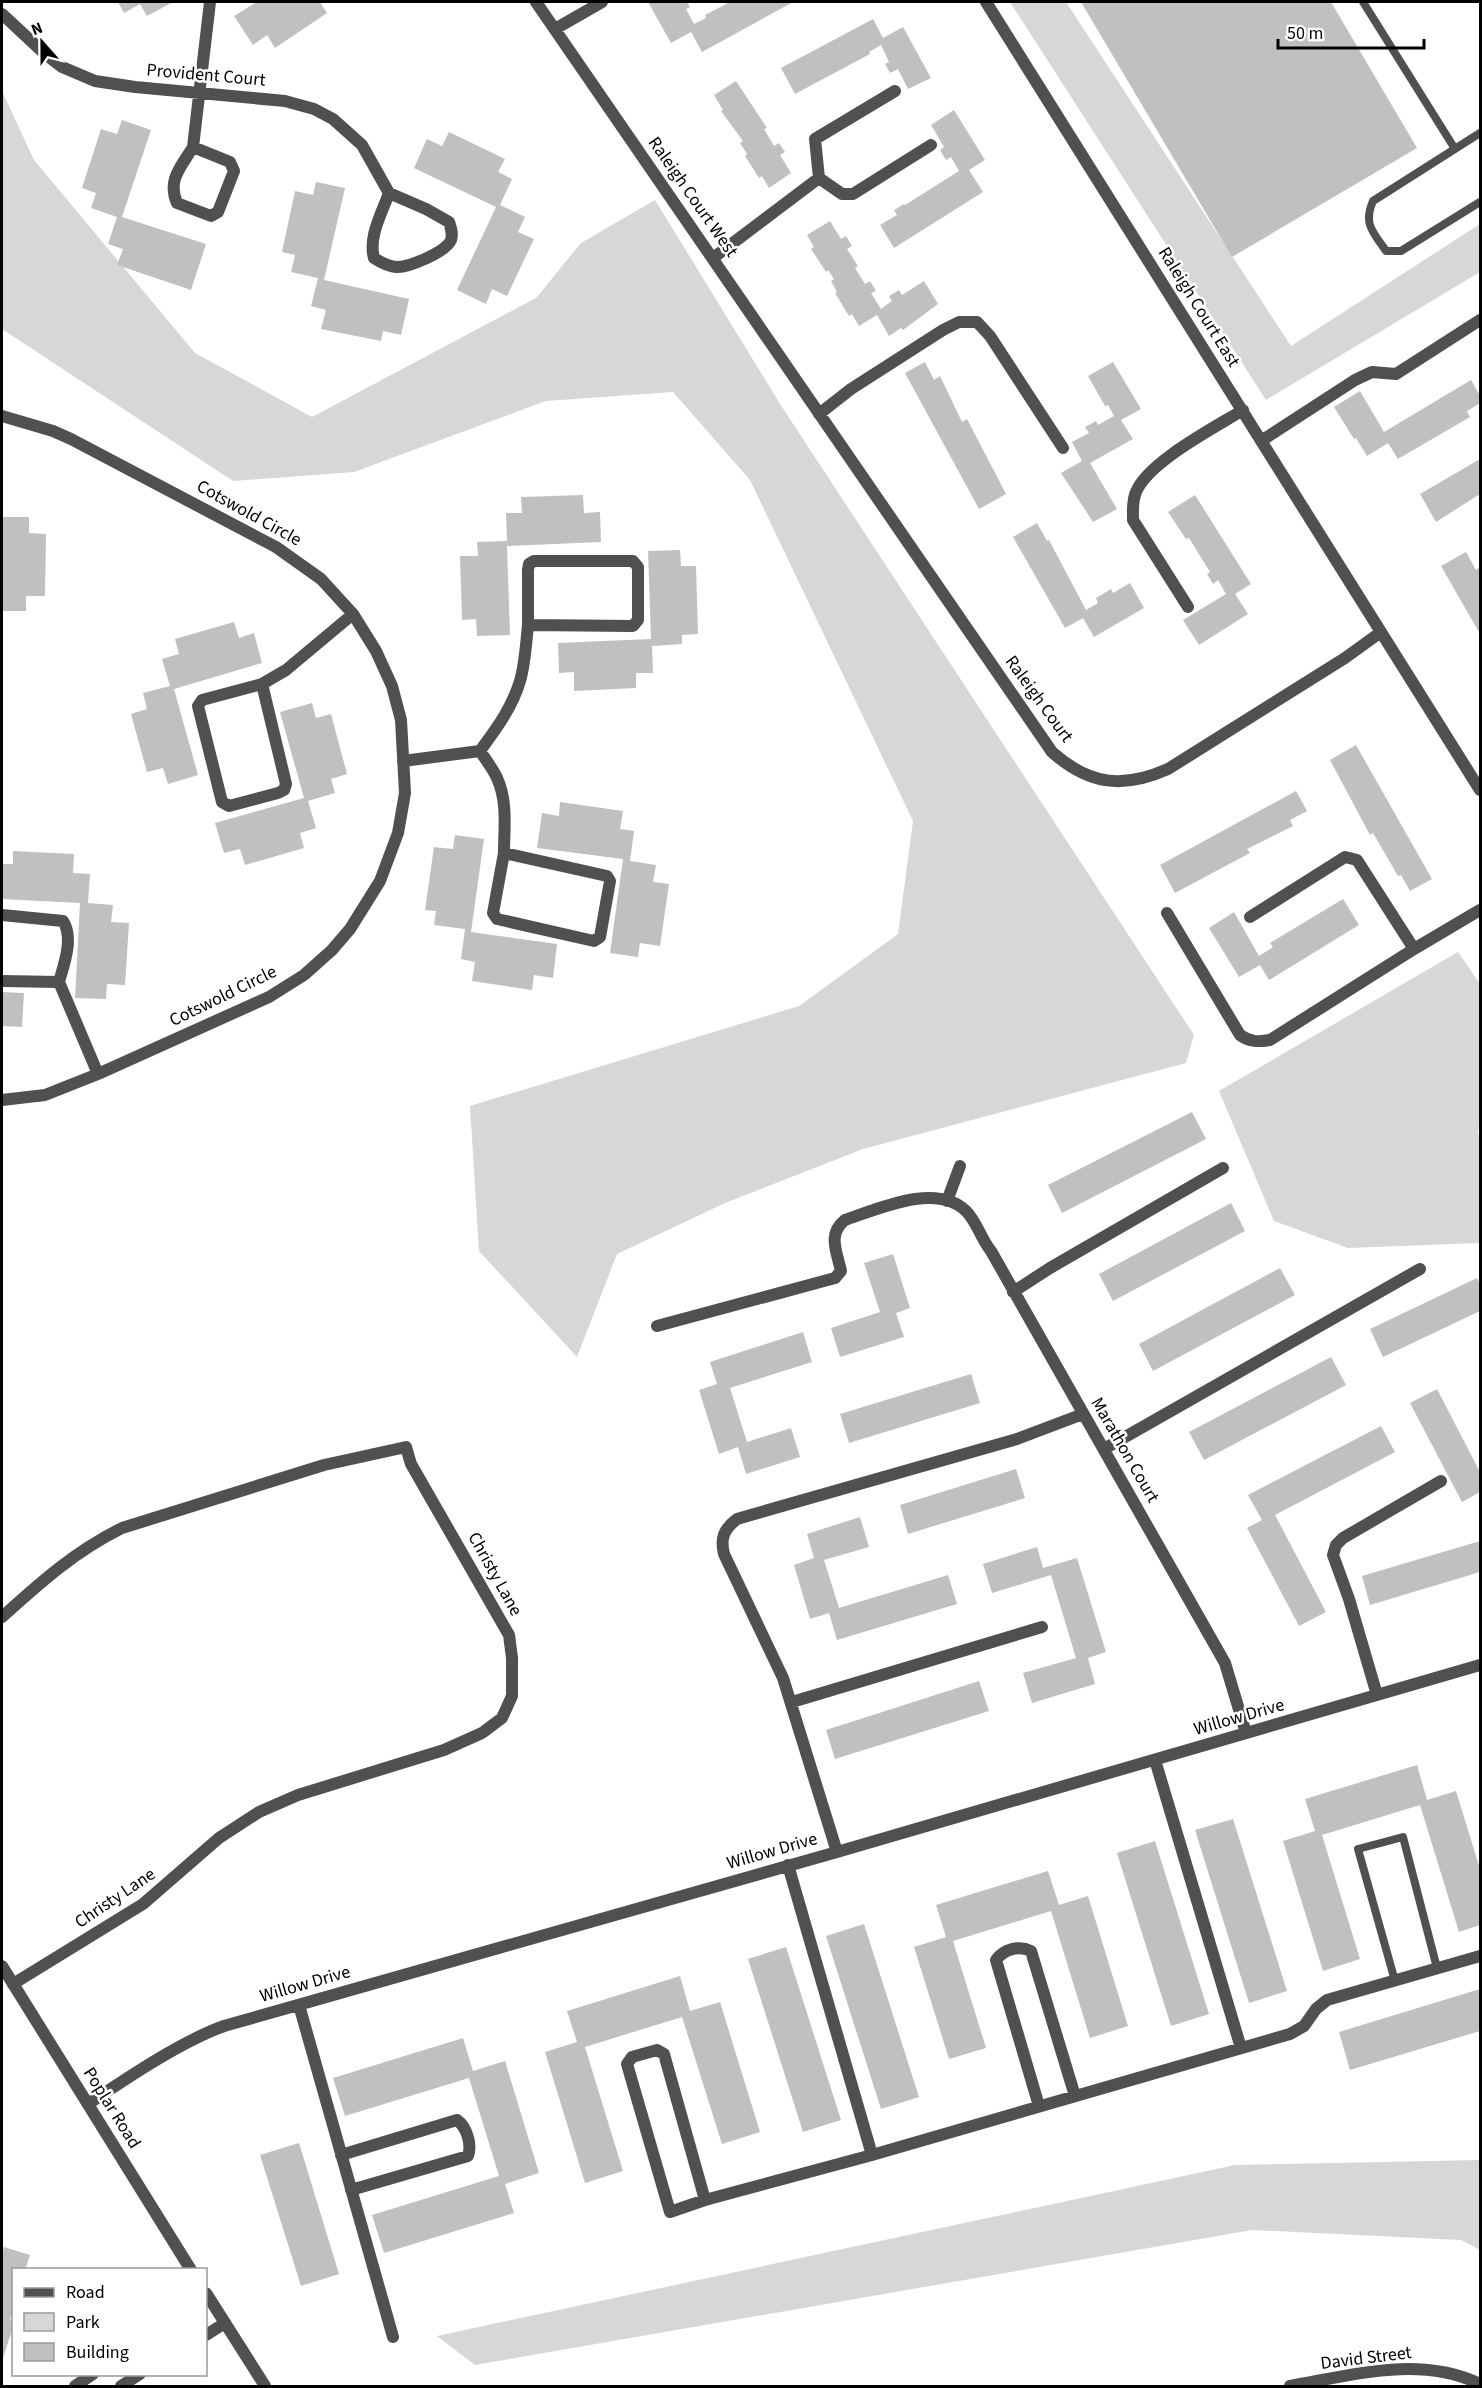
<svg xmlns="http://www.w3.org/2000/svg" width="1482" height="2388" font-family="'Source Sans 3',sans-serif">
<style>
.green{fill:#d7d7d7}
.building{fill:#c0c0c0}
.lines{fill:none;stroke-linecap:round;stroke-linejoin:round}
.service{stroke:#505050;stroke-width:8}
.minor{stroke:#505050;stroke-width:12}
.tertiary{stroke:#505050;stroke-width:12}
.labels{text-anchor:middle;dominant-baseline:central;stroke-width:5;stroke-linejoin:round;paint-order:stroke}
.street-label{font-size:18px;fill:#000;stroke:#fff}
</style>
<rect width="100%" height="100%" fill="#fff"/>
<path class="green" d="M1010,2H1066L1291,346L1480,224V272L1266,400Z
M2,91L34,160L195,353L312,417L536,298L581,243L655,200L782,407L1194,1035L1186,1063L863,1149L725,1203L617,1254L577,1357L479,1251L470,1106L799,1006L898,934L913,821L750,480L673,392L546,401L354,472L233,481L2,329Z
M1458,952L1480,984V1114L1478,1134L1480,1135V1243L1348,1248L1274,1221L1219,1091Z
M1480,2160V2250L1461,2240L1252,2230L475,2365L437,2336L1235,2165Z"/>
<path class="building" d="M118,2H173L147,16L140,4L124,13Z
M257,2H320L327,13L275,48L267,35L253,45L234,16Z
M648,2H687L690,7L686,9L694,24L706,18L705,15L730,2H793L702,52L691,32L671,43Z
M1081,2H1331L1417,148L1232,257Z
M873,19L883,38L903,27L931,78L908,89L898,69L890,73L885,64L889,62L881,45L869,52L870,54L795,94L781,68Z
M736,81L767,128L764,129L774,146L779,143L785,152L780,155L791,173L769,188L762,176L759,178L745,156L747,154L740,143L743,141L721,111L723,110L714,95Z
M954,110L985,160L969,170L983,192L894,248L880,225L897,215L894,210L904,204L905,205L959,171L951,157L946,160L940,150L944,147L931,125Z
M122,120L151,130L122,217L206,244L191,290L117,265L123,249L108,244L117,217L91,208L96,193L82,188L101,129L117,134Z
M449,132L505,159L498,172L512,179L500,205L525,217L518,232L534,239L507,296L492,289L486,304L457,290L496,207L414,168L427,139L442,146Z
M316,182L345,188L324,280L409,299L401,335L383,331L381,341L321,329L326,310L311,306L318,278L291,272L295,255L282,252L295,191L313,195Z
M830,221L841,239L846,236L852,246L847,249L858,266L855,268L865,284L870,281L876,291L871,293L881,309L892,301L889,296L899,290L902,295L924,281L938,304L903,330L901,328L889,336L877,315L859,326L852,314L849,316L835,293L837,292L831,281L834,279L828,270L826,272L811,249L814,247L807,235Z
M925,362L934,380L940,376L962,422L967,419L1006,494L979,509L905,373Z
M1113,362L1141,409L1121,420L1133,439L1090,463L1117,509L1093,522L1061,473L1082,461L1072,442L1089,433L1085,427L1096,421L1098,425L1114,416L1108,405L1105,406L1088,376Z
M1471,380L1480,396V403L1467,411L1470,417L1398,459L1388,443L1367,456L1356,438L1354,439L1334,407L1360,391L1384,432Z
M1480,459V494L1436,522L1420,494Z
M583,495L584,513L600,512L601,542L507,546L510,635L477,636L476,619L462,620L460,556H478L477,542L507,541L506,513H522L521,497Z
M1195,495L1251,584L1235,594L1248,614L1199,645L1183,620L1226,594L1218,580L1213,584L1207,574L1210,572L1189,538L1186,539L1168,512Z
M2,517H29V533L46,534L45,596H26V611H2Z
M1037,523L1047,541L1049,540L1086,610L1098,603L1096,598L1111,589L1113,593L1130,583L1144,608L1094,637L1083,618L1065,628L1013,537Z
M680,550L681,566H696L698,634L682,635V644L652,646L653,673H636V688L574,691V672L559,673L558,643L651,639L648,551Z
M1466,552L1476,570L1480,567V634L1441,566Z
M234,622L239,638L254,633L262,663L174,689L198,775L168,784L163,768L147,772L131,714L147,709L143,693L170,686L162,659L179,654L175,639Z
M312,703L316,718L331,714L347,774L331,779L335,793L308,801L316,828L300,833L304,848L245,865L240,849L224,853L215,823L304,798L280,712Z
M1356,745L1432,879L1410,891L1401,875L1398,876L1373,833L1370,835L1330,760Z
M1296,791L1307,811L1290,820L1293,826L1247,849L1250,853L1175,893L1160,865Z
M560,802L623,811L620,829L634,831L630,861L656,865L653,882L669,884L660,946L640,943L638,957L610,953L623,859L537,848L542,813L559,816Z
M455,835L484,839L471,932L557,944L553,978L534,975L532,990L472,981L475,962L461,959L465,929L434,925L436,911L425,910L434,847L453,849Z
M13,851L74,854L73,873L90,874L88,903L113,905L111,922L129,923L125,985L107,984L106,999L75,998L80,903L2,899V864H13Z
M1343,899L1359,925L1269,980L1260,965L1239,977L1209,928L1234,912L1259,956L1273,947L1270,943Z
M2,992L24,993L22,1027L2,1026Z
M1192,1112L1206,1139L1062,1213L1048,1185Z
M1231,1203L1245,1231L1113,1301L1099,1274Z
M893,1254L910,1308L896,1313L904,1337L840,1357L831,1328L880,1312L864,1263Z
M1280,1268L1295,1295L1153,1371L1139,1344Z
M1477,1278L1480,1285V1311L1383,1357L1370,1329Z
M803,1332L812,1362L730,1388L747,1442L791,1428L800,1457L746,1474L738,1447L719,1454L699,1390L717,1384L710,1362Z
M1331,1357L1346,1385L1204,1460L1189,1432Z
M971,1374L980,1403L849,1443L840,1414Z
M1437,1389L1480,1472V1492L1462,1502L1410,1403Z
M1381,1426L1395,1452L1275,1515L1326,1612L1299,1626L1247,1528L1262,1520L1248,1495Z
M1016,1469L1025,1498L908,1534L900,1505Z
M860,1517L869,1547L824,1560L839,1608L948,1575L957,1604L837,1640L829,1613L810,1619L794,1565L814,1558L807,1534Z
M1480,1541V1572L1370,1605L1362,1576Z
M1037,1547L1043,1568L1077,1558L1106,1652L1088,1658L1095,1684L1032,1703L1023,1673L1076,1658L1051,1575L992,1593L983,1564Z
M979,1681L989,1711L835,1759L826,1730Z
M1417,1765L1427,1800L1456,1791L1480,1869V1925L1459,1932L1420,1805L1322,1835L1360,1959L1323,1971L1283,1841L1315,1831L1305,1799Z
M1233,1819L1287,1991L1249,2003L1195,1830Z
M1155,1841L1209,2014L1171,2026L1117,1853Z
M1048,1871L1059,1905L1088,1896L1128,2026L1090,2038L1051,1911L953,1941L986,2048L949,2059L914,1947L946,1937L936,1905Z
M864,1924L919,2097L881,2109L826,1936Z
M786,1947L841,2120L803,2132L748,1959Z
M680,1976L690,2011L720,2002L760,2132L722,2144L682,2017L585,2047L623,2171L585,2183L545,2052L577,2042L567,2011Z
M1480,1989V2031L1350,2070L1339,2032Z
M463,2038L473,2071L505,2061L539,2173L505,2184L514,2213L384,2253L372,2215L499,2176L469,2078L345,2116L333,2078Z
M299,2143L339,2274L301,2286L260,2155Z
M4,2247L30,2255L25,2270H14V2307L10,2320L14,2321V2324L2,2361V2254Z"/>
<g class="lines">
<path class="service" d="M1363,2L1455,149
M1480,133L1373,201C1363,224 1373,232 1386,251H1401L1480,202
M1395,1981L1358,1849L1403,1837L1437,1968"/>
<path class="minor" d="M536,2L1052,752C1089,785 1123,789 1168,769L1345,658L1381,632
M986,2L1480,790
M2,14L45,54L62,67L95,81L135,87L285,101L314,109L333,119L362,145L389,193
M555,29L602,2
M193,147L230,162L234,171L218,212L211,216L177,203C167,180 181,167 193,147Z
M193,147L210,2
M819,178L842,194H853L931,145
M389,193L426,209L449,222C451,228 453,234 451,240C446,252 408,268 396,267C389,266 380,262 374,258C368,237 382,213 389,193Z
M713,258L819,178L815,139L895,91
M819,414L851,389L943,330L959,322H977L990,336L1063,448
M2,416L53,431L71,439L276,547L321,579L353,614L376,651L392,686L401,720L405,793L398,833L380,881L350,929L332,950L304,975L269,997L98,1074L45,1095L2,1100
M1261,441L1355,380L1372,372L1396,374L1480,320
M534,561H633L638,567V620L633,626L528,625V570L529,564Z
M1188,607L1133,520C1133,510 1132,501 1136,492C1148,462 1214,428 1243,410
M262,684L286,784L284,790L278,793L229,806L222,802L198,706L202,700Z
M262,684L286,670L353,614
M480,751C486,760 493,769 497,778C508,802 504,828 504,853
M403,761L480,751C496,729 512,708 520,681C525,664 526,644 528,625
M504,853L607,876L610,881L600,937L594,941L497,919L493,913Z
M1167,913L1240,1035C1250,1042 1258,1042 1270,1040L1414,949L1480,910
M2,915L63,921C74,938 64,964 59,982L2,981
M1250,917L1345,857L1357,860L1414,949
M59,982L98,1074
M947,1201L960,1166
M1013,1292L1050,1268L1223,1168
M657,1326L835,1278L841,1271C837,1252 827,1234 845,1220C878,1209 936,1182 966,1211C977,1222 981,1239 991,1251L1225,1663L1246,1733
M1104,1449L1420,1269
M2,1617C41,1582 74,1552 122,1528L324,1465L406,1447L411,1464L509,1635L512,1658V1696L502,1718L482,1733L444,1750L298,1795L259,1812L219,1838L143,1904L13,1984
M1377,1695L1349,1599L1333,1555L1336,1545L1343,1538L1441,1481
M792,1702L1042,1627
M1155,1760L1241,2048
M837,1852L783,1678L724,1554C720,1538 724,1529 737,1519L1017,1439L1083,1414
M788,1865L872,2155
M299,2005L393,2337
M657,2050L664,2054L705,2200L670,2212L627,2064L632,2057Z
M88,2104C127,2078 180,2042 224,2026L837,1852L1480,1665
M1039,2106L996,1960C1004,1949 1019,1945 1031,1951L1075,2096
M341,2155L457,2120C467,2127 472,2145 468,2156L351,2190
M705,2200L872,2155L1290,2034L1304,2026L1316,2009L1327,2000L1480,1956
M206,2335L225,2323
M75,2386L93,2374
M121,2386L140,2374
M1290,2386C1353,2375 1420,2355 1480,2384"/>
<path class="tertiary" d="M2,1966L191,2270
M206,2293L265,2386"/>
</g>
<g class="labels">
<g class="street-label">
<text transform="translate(206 75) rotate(5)">Provident Court</text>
<text transform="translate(693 197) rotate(55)">Raleigh Court West</text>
<text transform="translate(1199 307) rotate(58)">Raleigh Court East</text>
<text transform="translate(249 513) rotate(29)">Cotswold Circle</text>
<text transform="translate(1039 699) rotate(54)">Raleigh Court</text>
<text transform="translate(223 996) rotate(-26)">Cotswold Circle</text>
<text transform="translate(1125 1450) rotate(60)">Marathon Court</text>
<text transform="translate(495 1574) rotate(61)">Christy Lane</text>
<text transform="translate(1239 1717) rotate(-16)">Willow Drive</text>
<text transform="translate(772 1851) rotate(-16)">Willow Drive</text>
<text transform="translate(115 1898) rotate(-34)">Christy Lane</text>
<text transform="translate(305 1984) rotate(-16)">Willow Drive</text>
<text transform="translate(112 2108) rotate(58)">Poplar Road</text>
<text transform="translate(1366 2358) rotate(-7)">David Street</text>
</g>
</g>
<rect width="1482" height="2388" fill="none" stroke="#000000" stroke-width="6"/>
<rect x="12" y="2268" width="195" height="108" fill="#ffffff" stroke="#999999" stroke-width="1.5"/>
<rect x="24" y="2288" width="30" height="9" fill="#505050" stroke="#999999" stroke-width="1.5"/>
<text x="66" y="2298" font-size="18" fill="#000000">Road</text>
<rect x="24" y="2313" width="30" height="18" fill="#d7d7d7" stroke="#999999" stroke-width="1.5"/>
<text x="66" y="2328" font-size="18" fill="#000000">Park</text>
<rect x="24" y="2343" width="30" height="18" fill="#c0c0c0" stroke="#999999" stroke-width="1.5"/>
<text x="66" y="2358" font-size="18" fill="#000000">Building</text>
<g transform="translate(42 42) rotate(339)" stroke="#ffffff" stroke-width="4.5" paint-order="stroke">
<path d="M0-4.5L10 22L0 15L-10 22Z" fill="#000000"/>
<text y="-9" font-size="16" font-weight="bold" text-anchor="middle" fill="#000000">N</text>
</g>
<path d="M1278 39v9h146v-9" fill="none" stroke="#000000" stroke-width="3"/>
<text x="1287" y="39" font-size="18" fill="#000000" stroke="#ffffff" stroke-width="4.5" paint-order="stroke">50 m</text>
</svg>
